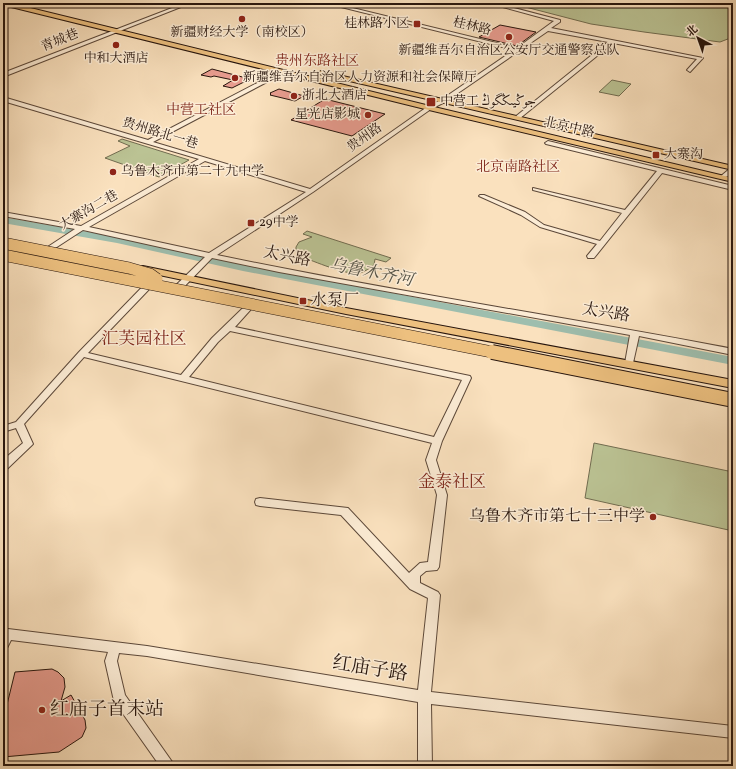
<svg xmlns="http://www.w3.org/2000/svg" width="736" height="769" font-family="Vollkorn,Amiri,'Noto Serif SC',serif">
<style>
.green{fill:#bbc394;stroke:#716c50}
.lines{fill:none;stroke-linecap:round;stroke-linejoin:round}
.river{fill:#9ebeae;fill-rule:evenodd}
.building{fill:#e89c8f;stroke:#27150d}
.minor-casing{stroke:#5c4839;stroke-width:2}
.major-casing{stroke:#27150d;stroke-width:2}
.minor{fill:#fcecd5;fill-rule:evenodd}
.major{fill:#edc07f;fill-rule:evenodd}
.highway-bridge-far1-casing{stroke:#27150d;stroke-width:12;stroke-linecap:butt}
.highway-bridge-casing{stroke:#27150d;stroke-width:16;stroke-linecap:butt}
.highway-bridge-far1{stroke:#edc07f;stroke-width:11}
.highway-bridge{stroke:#edc07f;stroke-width:14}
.poi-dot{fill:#8f2418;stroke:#fcecd5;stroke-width:1.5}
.labels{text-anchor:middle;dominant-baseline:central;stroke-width:3;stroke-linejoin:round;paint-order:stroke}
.far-poi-label{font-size:13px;fill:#27150d;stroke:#fcecd5;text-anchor:start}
.far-street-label{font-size:13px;fill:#27150d;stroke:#fcecd5}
.far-neighbourhood-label{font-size:14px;fill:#7a1f14;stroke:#fcecd5}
.street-label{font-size:16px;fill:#27150d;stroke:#fcecd5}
.poi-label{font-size:16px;fill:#27150d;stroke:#fcecd5;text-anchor:start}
.water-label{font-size:17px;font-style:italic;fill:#515045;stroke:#fcecd5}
.neighbourhood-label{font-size:17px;fill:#7a1f14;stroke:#fcecd5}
.near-street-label{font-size:19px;fill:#27150d;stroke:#fcecd5}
.near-poi-label{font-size:19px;fill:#27150d;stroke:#fcecd5;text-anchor:start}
</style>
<rect width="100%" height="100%" fill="#fae1be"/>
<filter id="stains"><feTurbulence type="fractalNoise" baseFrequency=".005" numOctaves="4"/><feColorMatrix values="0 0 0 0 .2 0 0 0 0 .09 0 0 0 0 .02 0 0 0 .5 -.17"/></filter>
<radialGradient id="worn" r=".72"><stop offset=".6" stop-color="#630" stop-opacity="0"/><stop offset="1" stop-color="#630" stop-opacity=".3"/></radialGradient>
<path class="green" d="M510,3H733V37L720,42L644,32L591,24Z
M612,80L631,84L619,96L599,92Z
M122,139L189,160L159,177L105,158L130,146L118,141Z
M307,231L391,258L386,262L375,259L374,265C370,268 366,271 360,273C348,276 313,261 300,256L296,252V247L299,242L312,237L303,234Z
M594,443L733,472V531L585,498Z"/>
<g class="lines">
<path class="river" d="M3,217L117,237L243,265L733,357V365L243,271L117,243L3,223Z"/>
</g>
<path class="building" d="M500,25L536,32L517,46L479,37Z
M212,69L250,79L232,88L223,86L233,80L214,76L211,77L201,75Z
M279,89L304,96L295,101L270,95L271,94L270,93Z
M325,99L385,114L352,136L291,120Z
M52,669L58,672L64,678L65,687L61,701L71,695L85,720L86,728L82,737L59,752L3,757V721L15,672Z"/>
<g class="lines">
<g class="minor-casing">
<path id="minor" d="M33,3H39L25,9L21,8Z
M185,3H191L3,77V73Z
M325,3H332L517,48L554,21L488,3H495L560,20V22L551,28L703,58L690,72L687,70L697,59L613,43L519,119H515V117L608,42L548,31L445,102L431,109L313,192L217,255C388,291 561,316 733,349V355L639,336L633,363L629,366L625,363L630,335L279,272L212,258L178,293H175L171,291L172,289L205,257L83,230L43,256L39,254L40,252L75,229L3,216V212L81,226L199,159L3,101V97L148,140L282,70H286V72L153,142L310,189L427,107L441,100L514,50ZM205,161L306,192L209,253L89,227Z
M548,141L733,186V190L662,173L594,258H588L587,256L597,244L540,227L521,215L479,196L480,195H484L525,212L544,225L600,241L622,213L533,190V188L625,210L657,171L546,144L545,143Z
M733,166V172L729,176L721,178V176Z
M150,279H156L157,281L88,353L181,375L212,338L246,305H249L253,307L235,327L470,376L471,378L442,441L436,460L447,495L439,567L437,570L426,571L420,576V583L438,592L440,595L431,692L733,726V738L431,704L432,766H418V702L147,656L119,653L117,661L125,695L175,766H160L114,701L105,661L108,652L11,640L7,648L3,649V629H8L147,646L418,690L428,598L410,589L341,515L260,506L256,505L255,502L256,499L260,498L348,508L409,573L420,563L428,562L437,495L426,460L432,443L84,357L24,424L33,444L31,446L7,469L3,470V460L23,443L16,428L3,432V426L16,422L79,352ZM230,331L462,380L434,437L189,377L218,342Z"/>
</g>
<g class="major-casing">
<path id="major" d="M3,3H10L430,106L733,178V182L429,110L3,5Z
M321,71L733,166V170L319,74L318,73Z
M143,266L346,308L733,380V388L346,314L140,271L138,269L140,267Z"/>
</g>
<use href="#minor" class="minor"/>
<use href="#major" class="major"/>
<g class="highway-bridge-far1-casing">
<path id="highway-bridge-far1" d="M3,243L129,268L150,274L157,279
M3,255L497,353"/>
</g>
<g class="highway-bridge-casing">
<path id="highway-bridge" d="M492,352L733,400"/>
</g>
<use href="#highway-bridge-far1" class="highway-bridge-far1"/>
<use href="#highway-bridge" class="highway-bridge"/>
</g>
<g class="poi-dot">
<circle cx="242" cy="19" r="4"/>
<rect x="413" y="20" width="8" height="8" rx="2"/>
<circle cx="509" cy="37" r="4"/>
<circle cx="116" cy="45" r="4"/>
<circle cx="235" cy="78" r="4"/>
<circle cx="294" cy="96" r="4"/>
<rect x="426" y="97" width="10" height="10" rx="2"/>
<circle cx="368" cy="115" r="4"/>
<rect x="652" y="151" width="8" height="8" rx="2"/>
<circle cx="113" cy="172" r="4"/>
<rect x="247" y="219" width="8" height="8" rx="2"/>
<rect x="299" y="297" width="8" height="8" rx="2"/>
<circle cx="653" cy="517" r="4"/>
<circle cx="42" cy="710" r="4"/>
</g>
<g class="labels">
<g class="far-poi-label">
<text x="409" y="24" text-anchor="end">桂林路小区</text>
<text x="242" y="33" text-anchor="middle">新疆财经大学（南校区）</text>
<text x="509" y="51" text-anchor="middle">新疆维吾尔自治区公安厅交通警察总队</text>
<text x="116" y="59" text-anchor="middle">中和大酒店</text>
<text x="243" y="78">新疆维吾尔自治区人力资源和社会保障厅</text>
<text x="302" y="96">浙北大酒店</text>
<text x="440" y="102">中营工 جوڭيىڭگوڭ</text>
<text x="360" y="115" text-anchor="end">星光店影城</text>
<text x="664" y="155">大寨沟</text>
<text x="121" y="172">乌鲁木齐市第二十九中学</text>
<text x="259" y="223">29中学</text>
</g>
<g class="far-street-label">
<text transform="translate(472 27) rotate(14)">桂林路</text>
<text transform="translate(60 41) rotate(-22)">青城巷</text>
<text transform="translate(569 128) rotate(13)">北京中路</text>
<text transform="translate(160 134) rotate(17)">贵州路北一巷</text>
<text transform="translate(365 138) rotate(-35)">贵州路</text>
<text transform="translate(89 211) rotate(-30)">大寨沟二巷</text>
</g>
<g class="far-neighbourhood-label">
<text x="317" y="61">贵州东路社区</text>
<text x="201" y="110">中营工社区</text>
<text x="518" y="167">北京南路社区</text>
</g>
<g class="street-label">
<text transform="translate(287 257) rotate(11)">太兴路</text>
<text transform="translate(606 313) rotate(9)">太兴路</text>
</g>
<g class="poi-label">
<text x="311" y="301">水泵厂</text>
<text x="645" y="517" text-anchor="end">乌鲁木齐市第七十三中学</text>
</g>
<g class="water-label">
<text transform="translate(371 273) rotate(11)">乌鲁木齐河</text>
</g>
<g class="neighbourhood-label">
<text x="144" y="339">汇芙园社区</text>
<text x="452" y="482">金泰社区</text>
</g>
<g class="near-street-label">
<text transform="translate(370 669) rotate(9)">红庙子路</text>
</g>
<g class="near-poi-label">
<text x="50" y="710">红庙子首末站</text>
</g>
</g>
<rect width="736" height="769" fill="none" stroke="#fae1be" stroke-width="16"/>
<rect x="4" y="4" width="728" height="761" fill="none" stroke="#27150d" stroke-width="2"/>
<rect x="8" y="8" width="720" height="753" fill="none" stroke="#27150d"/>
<g transform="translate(698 38) rotate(319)" stroke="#fcecd5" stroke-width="3" paint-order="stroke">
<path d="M0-3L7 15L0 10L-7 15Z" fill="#27150d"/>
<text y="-6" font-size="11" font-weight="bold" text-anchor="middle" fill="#27150d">北</text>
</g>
<rect width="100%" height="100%" filter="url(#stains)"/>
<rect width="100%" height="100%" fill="url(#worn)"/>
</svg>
